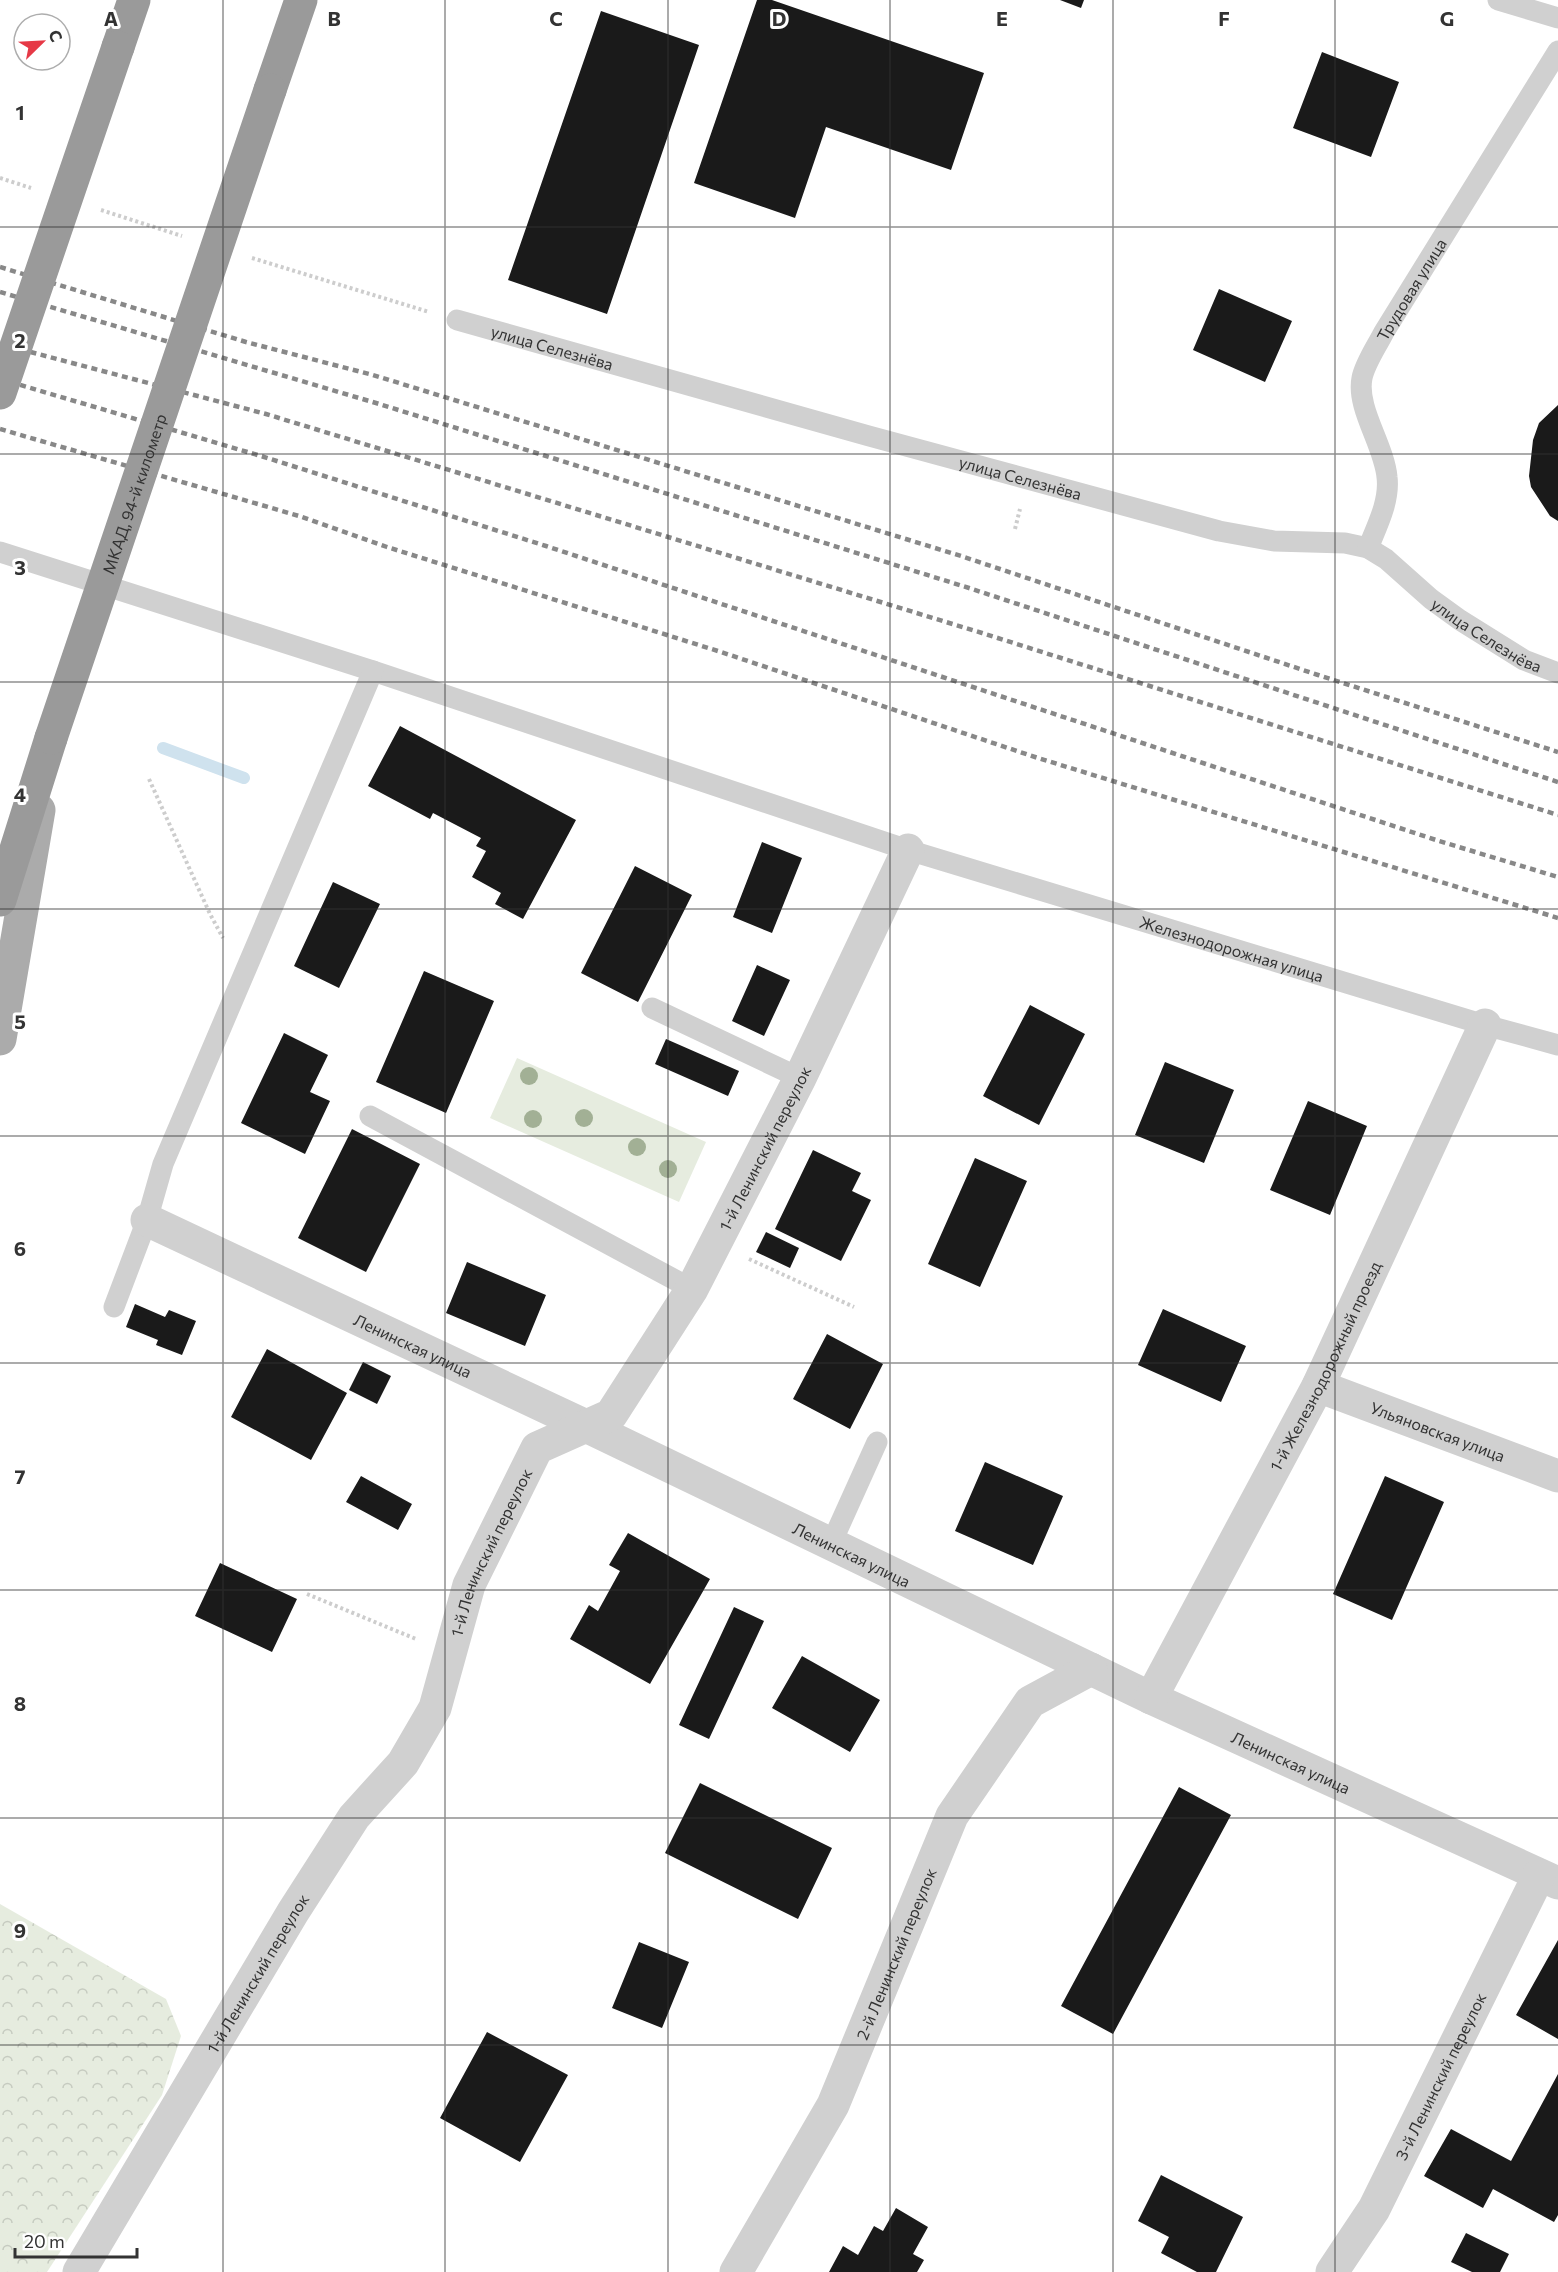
<svg xmlns="http://www.w3.org/2000/svg" width="1558" height="2272" font-family="Commissioner,sans-serif">
<style>
.grass{fill:#e6ecdf}
.forest{fill:url(#forest-crowns)}
.lines{fill:none;stroke-linecap:round;stroke-linejoin:round}
.stream{stroke:#cfe2ee;stroke-width:12}
.building{fill:#1a1a1a}
.path{stroke:#cdcdcd;stroke-width:4;stroke-dasharray:3 3;stroke-linecap:butt}
.lane{stroke:#d0d0d0;stroke-width:21}
.street{stroke:#d0d0d0;stroke-width:33}
.primary{stroke:#ababab;stroke-width:33}
.highway{stroke:#9a9a9a;stroke-width:33}
.rail{stroke:#888;stroke-width:4.5;stroke-dasharray:6 4.5;stroke-linecap:butt}
.highway-bridge{stroke:#9a9a9a;stroke-width:33}
.tree{fill:#a2b095}
.grid{fill:none;stroke:#333;stroke-width:1.5;stroke-opacity:0.55}
.labels{text-anchor:middle;dominant-baseline:central;stroke-width:6;stroke-linejoin:round;paint-order:stroke}
.street-label{font-size:16px;fill:#333;stroke:#fff}
.grid-label{font-size:20px;text-anchor:middle;font-weight:bold;fill:#333;stroke:#fff;stroke-width:6;stroke-linejoin:round;paint-order:stroke}
</style>
<defs>
<pattern id="forest-crowns" width="20" height="18" patternUnits="userSpaceOnUse" patternTransform="scale(1.5)"><rect width="20" height="18" fill="#e6ecdf"/><path d="M2 6a3 3 0 1 1 6 0M12 15a3 3 0 1 1 6 0" fill="none" stroke="#c6cbc0"/></pattern>
</defs>
<rect width="100%" height="100%" fill="#fff"/>
<path class="grass" d="M517,1058L706,1142L679,1202L490,1118Z"/>
<path class="forest" d="M0,1904L166,1999L181,2036L162,2095L47,2272H0Z"/>
<g class="lines">
<path class="stream" d="M163,748L244,778"/>
</g>
<path class="building" d="M757,0H772L984,73L951,170L826,127L795,218L694,183Z
M1060,0H1084L1081,8Z
M601,11L699,45L607,314L508,280Z
M1322,52L1399,82L1371,157L1293,128Z
M1219,289L1292,321L1265,382L1193,350Z
M1558,405V521L1550,516L1531,487L1529,476L1533,440L1539,423Z
M400,726L576,820L523,919L495,904L501,893L472,877L486,851L476,846L481,838L433,813L430,819L368,786Z
M762,842L802,858L772,933L733,917Z
M635,866L692,895L638,1002L581,973Z
M333,882L380,904L339,988L294,966Z
M757,965L790,980L764,1036L732,1021Z
M424,971L494,1001L446,1113L376,1082Z
M1030,1005L1085,1034L1039,1125L983,1096Z
M284,1033L328,1055L310,1092L330,1101L305,1154L241,1123Z
M666,1039L739,1071L728,1096L655,1064Z
M1165,1062L1234,1090L1204,1163L1135,1135Z
M1308,1101L1367,1126L1330,1215L1270,1190Z
M352,1129L420,1164L366,1272L298,1238Z
M813,1150L861,1173L852,1191L871,1200L841,1261L775,1229Z
M975,1158L1027,1181L980,1287L928,1264Z
M766,1232L799,1248L790,1268L756,1252Z
M467,1262L546,1295L525,1346L446,1313Z
M135,1304L165,1317L169,1310L196,1321L182,1355L156,1345L158,1340L126,1327Z
M1163,1309L1246,1346L1221,1402L1138,1365Z
M827,1334L883,1364L850,1429L793,1399Z
M267,1349L347,1393L311,1460L231,1417Z
M363,1362L391,1376L377,1404L349,1390Z
M985,1462L1063,1496L1033,1565L955,1531Z
M361,1476L412,1504L398,1530L346,1502Z
M1385,1476L1444,1502L1392,1620L1333,1594Z
M628,1533L710,1579L650,1684L570,1639L589,1605L598,1611L620,1571L609,1565Z
M220,1563L297,1599L272,1652L195,1616Z
M734,1607L764,1621L709,1739L679,1725Z
M802,1656L880,1700L850,1752L772,1708Z
M700,1783L832,1848L798,1919L665,1853Z
M1179,1787L1231,1815L1113,2034L1061,2006Z
M1558,1940V2039L1516,2015Z
M639,1942L689,1962L662,2028L612,2008Z
M487,2032L568,2075L520,2162L440,2118Z
M1558,2074V2215L1554,2222L1493,2189L1483,2208L1424,2176L1451,2129L1511,2161Z
M1161,2175L1243,2217L1216,2272H1197L1161,2253L1169,2237L1138,2221Z
M896,2208L928,2227L913,2254L924,2260L917,2272H829L843,2246L858,2255L874,2226L883,2231Z
M1466,2233L1509,2254L1500,2272H1472L1451,2262Z"/>
<g class="lines">
<path class="path" d="M0,178L31,188
M101,210L182,236
M252,258L429,312
M1015,529L1020,509
M149,779L210,914L223,938
M749,1259L854,1307
M307,1594L416,1639"/>
<g class="lane">
<path d="M1498,0L1558,18"/>
<path id="s1" d="M457,320L869,436L1219,531L1274,541L1345,543L1368,548L1386,559L1431,599L1460,620L1524,660L1558,673"/>
<path id="s2" d="M1368,548C1377,526 1390,501 1387,477C1384,445 1356,408 1362,378C1365,363 1377,346 1384,332L1558,51"/>
<path id="s3" d="M0,552L373,671L908,850L1485,1025L1558,1045"/>
<path d="M652,1008L800,1078"/>
<path d="M370,1116L692,1289"/>
<path d="M114,1307L147,1220L163,1164L373,671"/>
<path d="M831,1544L877,1442"/>
</g>
<g class="street">
<path id="s4" d="M147,1220L586,1426L1151,1698L1558,1883"/>
<path id="s5" d="M1318,1386L1558,1476"/>
<path id="s6" d="M1151,1698L1318,1386L1485,1025"/>
<path id="s7" d="M79,2272L293,1912L354,1817L403,1763L435,1708L469,1585L537,1448L611,1415L692,1289L800,1078L908,850"/>
<path id="s8" d="M736,2272L833,2105L952,1816L1030,1702L1091,1669"/>
<path id="s9" d="M1332,2272L1374,2209L1539,1875"/>
</g>
<path class="primary" d="M0,1039L39,810"/>
<path class="highway" d="M118,47L134,0
M270,90L301,0
M0,900L51,738"/>
<path class="rail" d="M0,267L246,342L373,375L961,556L1318,675L1558,752
M0,292L376,403L969,588L1558,782
M0,344L266,414L982,633L1558,815
M0,379L261,456L546,546L1439,841L1558,877
M0,429L299,516L387,547L721,652L1038,758L1558,918"/>
<g class="highway-bridge">
<path d="M0,393L118,47"/>
<path id="s10" d="M51,738L270,90"/>
</g>
</g>
<g class="tree">
<circle cx="529" cy="1076" r="9"/>
<circle cx="584" cy="1118" r="9"/>
<circle cx="533" cy="1119" r="9"/>
<circle cx="637" cy="1147" r="9"/>
<circle cx="668" cy="1169" r="9"/>
</g>
<path class="grid" d="M223,0V2272M445,0V2272M668,0V2272M890,0V2272M1113,0V2272M1335,0V2272M0,227H1558M0,454H1558M0,682H1558M0,909H1558M0,1136H1558M0,1363H1558M0,1590H1558M0,1818H1558M0,2045H1558"/>
<g class="labels">
<g class="street-label">
<text stroke="none"><textPath href="#s2" startOffset="279">Трудовая улица</textPath></text>
<text stroke="none"><textPath href="#s1" startOffset="99">улица Селезнёва</textPath></text>
<text stroke="none"><textPath href="#s1" startOffset="585">улица Селезнёва</textPath></text>
<text stroke="none"><textPath href="#s10" startOffset="258">МКАД, 94-й километр</textPath></text>
<text stroke="none"><textPath href="#s1" startOffset="1089">улица Селезнёва</textPath></text>
<text stroke="none"><textPath href="#s3" startOffset="1294">Железнодорожная улица</textPath></text>
<text stroke="none"><textPath href="#s7" startOffset="1338">1-й Ленинский переулок</textPath></text>
<text stroke="none"><textPath href="#s4" startOffset="294">Ленинская улица</textPath></text>
<text stroke="none"><textPath href="#s6" startOffset="375">1-й Железнодорожный проезд</textPath></text>
<text stroke="none"><textPath href="#s5" startOffset="128">Ульяновская улица</textPath></text>
<text stroke="none"><textPath href="#s7" startOffset="834">1-й Ленинский переулок</textPath></text>
<text stroke="none"><textPath href="#s4" startOffset="780">Ленинская улица</textPath></text>
<text stroke="none"><textPath href="#s4" startOffset="1266">Ленинская улица</textPath></text>
<text stroke="none"><textPath href="#s8" startOffset="357">2-й Ленинский переулок</textPath></text>
<text stroke="none"><textPath href="#s7" startOffset="348">1-й Ленинский переулок</textPath></text>
<text stroke="none"><textPath href="#s9" startOffset="224">3-й Ленинский переулок</textPath></text>
</g>
</g>
<g class="grid-label">
<text x="111" y="26">A</text>
<text x="334" y="26">B</text>
<text x="556" y="26">C</text>
<text x="779" y="26">D</text>
<text x="1002" y="26">E</text>
<text x="1224" y="26">F</text>
<text x="1447" y="26">G</text>
<text x="20" y="120">1</text>
<text x="20" y="348">2</text>
<text x="20" y="575">3</text>
<text x="20" y="802">4</text>
<text x="20" y="1029">5</text>
<text x="20" y="1256">6</text>
<text x="20" y="1484">7</text>
<text x="20" y="1711">8</text>
<text x="20" y="1938">9</text>
</g>
<g transform="translate(42 42) rotate(66)"><circle r="28" fill="#ffffff" stroke="#adadad" stroke-width="1.5"/>
<path d="M0-4.5L10 22L0 15L-10 22Z" fill="#e63946"/>
<text y="-9" font-size="16" font-weight="bold" text-anchor="middle" fill="#333333">С</text>
</g>
<path d="M15 2248v9h122v-9" fill="none" stroke="#333333" stroke-width="3"/>
<text x="24" y="2248" font-size="18" fill="#333333" stroke="#ffffff" stroke-width="4.5" paint-order="stroke">20 m</text>
</svg>
